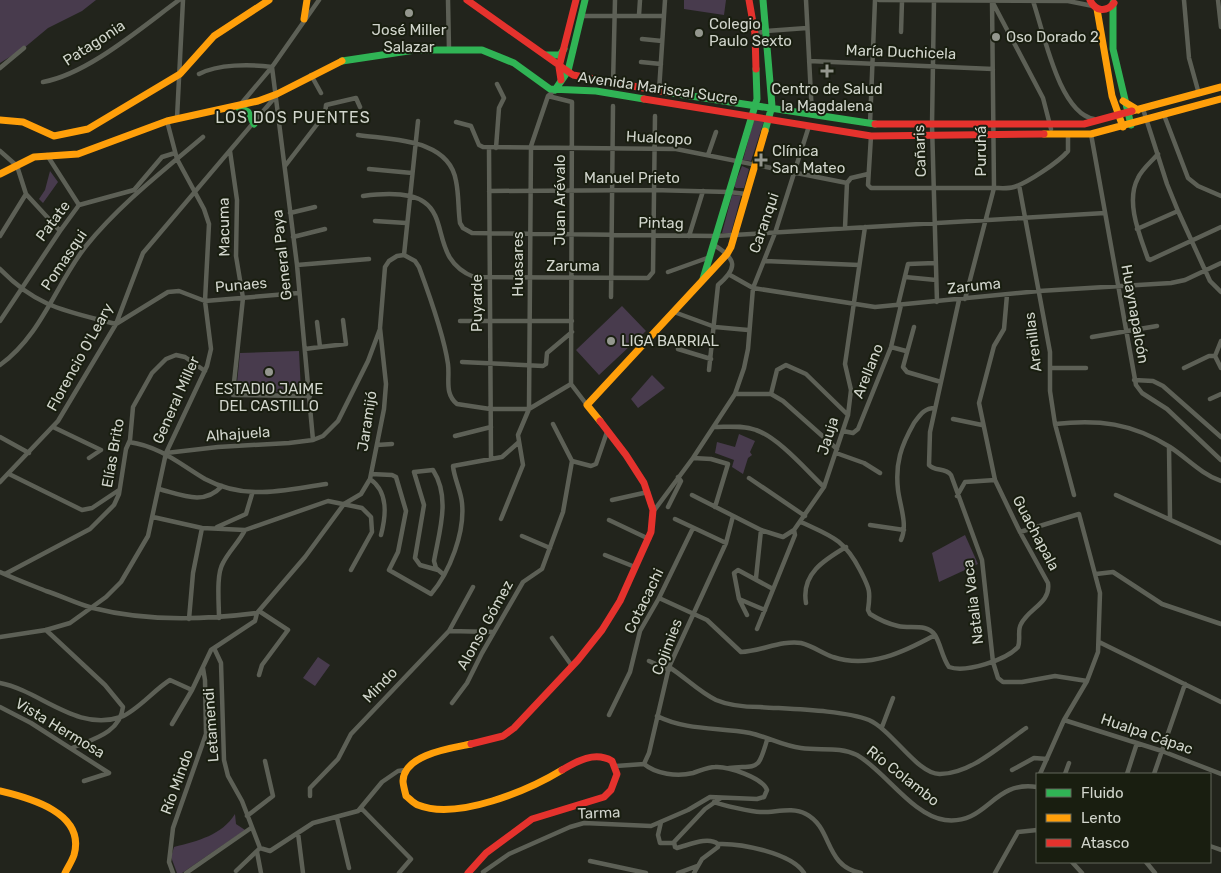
<svg xmlns="http://www.w3.org/2000/svg" width="1221" height="873" font-family="Rubik,sans-serif">
<style>
.green{fill:#483b4d}
.lines{fill:none;stroke-linecap:round;stroke-linejoin:round}
.street{stroke:#5d6056;stroke-width:4.5}
.fast{stroke:#30b455;stroke-width:7}
.slow{stroke:#ff9f0a;stroke-width:7}
.jam{stroke:#e5322d;stroke-width:7}
.poi-dot{fill:#94978e;stroke:#191e10;stroke-width:2}
.labels{text-anchor:middle;dominant-baseline:central;stroke-width:4;stroke-linejoin:round;paint-order:stroke}
.poi-label{font-size:15px;fill:#d1d5cc;stroke:#191e10;text-anchor:start}
.street-label{font-size:15px;fill:#d1d5cc;stroke:#191e10}
.neighbourhood-label{font-size:16px;letter-spacing:1px;fill:#d1d5cc;stroke:#191e10}
</style>
<rect width="100%" height="100%" fill="#22241c"/>
<path class="green" d="M0,0H96L82,11L48,28L24,48L0,63Z
M684,0H726L724,15L684,9Z
M754,119L764,121L751,161L743,160Z
M742,166L749,169L744,188H736L734,186Z
M50,171L58,182L43,203L39,199L45,190Z
M732,195L741,196L731,233H722Z
M622,306L646,331L599,375L576,350Z
M299,351L301,391L236,393L240,353Z
M652,375L665,388L638,408L631,399Z
M739,434L755,441L750,452L752,455L748,458L743,474L732,467L734,460L715,453L717,442L735,447Z
M965,535L978,564L939,582L932,553Z
M318,657L330,665L315,686L303,678Z
M235,814L236,824L245,830L182,873H177L171,857L174,847C198,841 222,835 235,814Z"/>
<g class="lines">
<path class="street" d="M448,0L449,49
M806,0L812,115
M879,0L1068,1L1093,6
M934,0L932,125L937,302
M1184,0L1189,58L1199,94
M1218,0L1221,27
M1033,1C1044,33 1059,113 1094,119
M993,3L1043,98L1051,129
M639,15L640,0
M581,16H663
M901,32L902,1
M755,34L766,31L807,28
M642,39L662,41
M809,61L993,69
M641,62L661,64
M272,67L297,265L313,440
M0,68L24,48
M199,74C218,64 250,64 272,67
M311,75L321,93
M43,82C88,74 142,27 179,0
M613,84L615,0
M659,91L665,0
M548,96L572,102L571,384
M240,105L272,67L319,0
M1143,109L1167,184L1178,211L1210,281L1221,292
M1164,115L1188,178L1198,186L1221,196
M177,118L183,0
M456,122L471,126L479,145L483,147L676,149L847,183
M870,124L875,0
M1091,134L1136,385L1142,393L1167,409L1221,460
M358,135C391,140 449,138 456,181C459,195 458,209 460,223L463,228L472,233L716,236L1105,213
M871,136L868,185L871,188H994C1000,188 1008,189 1014,187C1027,183 1059,162 1068,151V136
M489,148L491,459
M496,148L499,108L504,98L497,84
M0,151L17,166L26,194L60,231
M230,151L237,200L236,256L243,298L233,392
M1158,154C1151,162 1142,169 1138,178C1125,202 1140,236 1148,259L1150,260L1221,227
M47,155L79,205
M708,155L716,132
M285,166L325,114L326,105L356,98L360,107
M369,169L412,173
M847,183L851,178L868,174
M1019,185L1050,352V391L1055,424L1074,495
M489,191L653,190L729,192L746,194
M363,196C474,181 414,253 474,277L648,278L653,272L655,116
M290,213L315,207
M375,221L406,223
M845,228L847,183
M1137,229L1178,211
M0,236L26,194
M689,236L703,191
M293,237L325,229
M404,255L418,121
M765,261L859,265
M297,265L369,259
M0,269C38,308 66,311 116,324L168,292L179,291L205,301L299,293
M668,272L710,257
M730,275L753,288L875,307L1039,291L1171,283L1185,280L1221,263
M905,277L936,280
M611,297L613,106
M965,299L994,188L992,0
M959,300L930,432L929,465C935,472 945,467 951,475L982,560L993,662L998,678L1003,682H1022L1055,676L1087,681
M898,305L908,264L935,263
M674,312L715,327L748,330
M0,321L60,231L79,205L134,190L162,157L175,153
M460,321H572
M914,327L903,367L907,372L941,382
M1092,337L1157,326
M1221,341L1215,356L1221,368
M320,347L346,344L343,320
M891,347L906,351
M305,349L320,347L317,322
M678,349L711,359
M462,362L543,366L546,364L547,353L572,332
M0,365C41,336 56,284 86,246C119,205 163,171 203,137
M1050,368H1086
M1184,368L1209,356H1215
M709,370L718,285C738,268 737,259 714,245
M1134,380L1153,381L1163,386L1221,437
M571,384L587,405
M735,394H771L783,401L837,449
M771,394L777,370L786,365L806,374L848,415
M233,395L310,396
M1210,399L1221,394
M953,419L982,425
M1055,424C1098,419 1132,423 1170,447C1187,458 1201,474 1221,481
M53,427L101,450L89,458
M714,427C728,427 743,425 756,430C779,438 806,470 824,487
M843,431L853,433L858,429L891,347L901,305
M455,436L491,427
M0,437L29,453
M129,442C159,446 180,464 205,479C246,501 283,490 326,484
M377,445L392,444
M1169,447L1170,518
M166,453L218,447L289,443L313,440L323,436L338,421L368,361L380,329
M836,453L864,463L880,473
M693,458L711,459L728,464L715,507
M572,461L591,466L596,464L607,432
M9,474L82,510L92,508L119,490
M371,474L392,475L396,477L406,511L398,552L389,570L431,594C450,572 465,532 462,503C461,491 454,478 453,466L502,457L519,442
M749,478L805,516
M370,479C389,492 386,516 381,535
M0,482L58,421L116,324L143,253L276,96
M159,489C182,495 204,506 222,486
M692,495L761,530L783,537L794,530L824,487L848,415L851,390L845,364L865,227
M1116,495L1221,543
M957,496L965,482L995,480L979,403L994,346L1004,329L1007,295
M612,500L648,492
M668,507L681,481L678,477
M653,512L693,458L735,394L744,368L748,349L753,288L775,233L809,126
M153,517L202,528L245,530L328,501L362,508L371,517L372,532L351,570
M501,519L523,465L518,435L529,409L531,146L548,96L555,90
M675,519L726,543
M609,520L649,539
M801,522C831,536 844,539 860,570C869,588 871,590 868,610L870,614C878,619 889,624 898,626C910,629 927,623 935,635C941,645 942,657 949,667C966,673 1006,660 1018,647C1021,639 1017,631 1021,624C1029,608 1051,603 1048,583L1020,532L995,480
M870,525L904,530
M217,527L246,514L252,494
M1020,532L1079,514L1100,593L1098,652L1087,681L1064,720L1040,774
M522,536L550,548
M901,540C908,525 900,506 898,490C895,463 901,446 914,423C920,415 924,408 935,408
M605,555L635,567
M438,570L420,565L415,558L424,505L414,472L433,470C451,498 439,532 434,561L436,568L444,575
M0,572C15,579 31,585 46,591C62,596 77,604 93,608C147,622 203,620 257,613
M5,574L90,529L114,505L119,494L126,449L130,440L133,407L152,373L166,359L176,355L185,357L205,371
M1096,574L1113,572L1162,604L1221,624
M756,578L761,530
M659,598L707,620L741,652C761,651 782,640 801,643C813,646 822,653 833,657C869,669 904,652 935,635
M739,599L747,615
M806,603C801,574 824,560 846,547
M765,610L739,599L734,573L738,570L773,589
M259,611L288,630L262,665L259,675
M219,618C219,604 216,574 223,563C229,551 239,542 245,530
M189,619L193,573L202,528
M757,629L795,535L794,530
M46,630L105,685L123,707C120,733 93,739 72,748
M449,631L473,587
M0,637L46,630L70,623L106,597L121,582L148,536L166,453L207,366L211,349L205,301L209,224L204,209L177,159L167,121
M552,638L572,666
M1099,642L1221,702
M214,648L221,663L224,760L228,776L242,801L260,848L270,851L313,823L358,811L382,782L398,771L405,770
M649,661L669,670
M669,667C685,677 699,692 716,700C730,706 745,707 760,707C788,709 844,710 869,720C892,730 918,775 940,774C971,774 1001,745 1026,728
M0,683C41,691 76,732 121,717C137,711 155,689 170,680L192,690
M452,703L467,683L482,653L523,582L542,569L563,512L572,461L553,424
M0,707L31,723L109,773L84,781
M609,715L630,672L640,631L659,598L693,528
M657,716C687,731 719,727 750,733C768,737 783,746 801,748C820,751 839,746 857,755C884,770 913,816 945,820C988,825 992,780 1037,787
M1064,720L1162,751L1221,774
M172,724L192,690L211,650L255,621L257,613L305,557L344,504L361,494L370,479L384,409L386,384L380,328L385,267L389,261L397,256L404,255L415,261L419,267C429,294 444,336 448,364C450,379 444,393 457,404L490,409H529L571,384
M882,727L893,698
M616,766L644,764L649,753L669,667L726,543L733,516
M729,768C758,765 758,772 767,740
M1012,770L1034,758L1047,759
M1065,774L1069,763
M1127,774L1137,743
M1154,774L1185,684
M310,796V788L338,759L351,734L449,631L494,632
M721,798L705,809L674,842L675,847L677,848C689,845 708,836 718,844C740,843 792,853 804,873
M714,802C721,805 753,812 760,812C774,813 792,806 806,814C833,828 824,866 861,873
M361,808L411,859L399,873
M247,816L273,796L265,761
M337,818L349,868
M661,822L658,835L660,843H673
M298,833L303,873
M1210,846L1221,850
M257,852L261,873
M590,861L646,873
M1072,862L1082,873
M1146,862L1155,873
M236,871L260,848
M483,872L509,854L570,827L584,823L651,826L688,810L710,797L757,799L764,797L767,790C763,778 728,766 715,767C707,767 700,771 693,773C677,777 656,774 644,764
M173,873L169,862L173,828L206,734L205,680L203,668
M186,873L251,828
M678,873L697,866
M694,873L702,859L718,847V844
M995,873L1018,832L1037,830"/>
<path class="fast" d="M763,0L772,106L765,131
M1113,3V49L1131,125
M546,55H560L564,49
M342,61L415,50H482L514,63L550,89L596,91L644,99
M555,90L568,71L585,0
M665,92L875,124
M238,107L248,112L254,124
M703,279L757,99L756,69"/>
<path class="slow" d="M1097,9L1112,96L1123,127
M304,19L307,0
M1123,101L1138,110
M1132,111L1221,87
M0,120L23,122L54,136L88,129L180,74L214,36L269,0
M1044,134H1091L1221,99
M0,174L34,157L78,154L167,121L258,101L277,94L342,61
M600,421L587,405L727,254L731,247L765,131
M471,744C452,748 404,754 403,781C403,785 405,791 406,796C410,799 414,804 418,805C457,821 529,790 562,770
M0,791C30,798 86,813 74,855C72,861 68,867 65,873"/>
<path class="jam" d="M467,0L573,75L665,92
M749,0L755,34L756,69
M1090,0C1095,11 1106,13 1114,3
M561,80L559,67L576,0
M644,99L871,136L1044,134
M875,124H1084L1132,111
M471,744L503,736L514,728L578,660L602,630L620,601L651,532L653,510L644,483L626,455L600,421
M468,873L486,853L532,819L604,797L611,790L617,774L612,761C595,751 577,761 562,770"/>
</g>
<g class="poi-dot">
<circle cx="409" cy="13" r="5"/>
<circle cx="699" cy="33" r="5"/>
<circle cx="996" cy="37" r="5"/>
<path d="M824.5 63.5h5v5h5v5h-5v5h-5v-5h-5v-5h5z"/>
<path d="M758.5 152.5h5v5h5v5h-5v5h-5v-5h-5v-5h5z"/>
<circle cx="611" cy="341" r="5"/>
<circle cx="269" cy="372" r="5"/>
</g>
<g class="labels">
<g class="poi-label">
<text x="709" y="24">Colegio<tspan x="709" dy="17">Paulo Sexto</tspan></text>
<text x="409" y="30" text-anchor="middle">José Miller<tspan x="409" dy="17">Salazar</tspan></text>
<text x="1006" y="37">Oso Dorado 2</text>
<text x="827" y="89" text-anchor="middle">Centro de Salud<tspan x="827" dy="17">la Magdalena</tspan></text>
<text x="772" y="151">Clínica<tspan x="772" dy="17">San Mateo</tspan></text>
<text x="621" y="341">LIGA BARRIAL</text>
<text x="269" y="389" text-anchor="middle">ESTADIO JAIME<tspan x="269" dy="17">DEL CASTILLO</tspan></text>
</g>
<g class="street-label">
<text transform="translate(94 43) rotate(-33)">Patagonia</text>
<text transform="translate(901 52) rotate(2)">María Duchicela</text>
<text transform="translate(658 88) rotate(8)">Avenida Mariscal Sucre</text>
<text transform="translate(659 138) rotate(3)">Hualcopo</text>
<text transform="translate(920 151) rotate(-92)">Cañaris</text>
<text transform="translate(981 151) rotate(-90)">Puruhá</text>
<text x="632" y="178">Manuel Prieto</text>
<text transform="translate(560 200) rotate(-90)">Juan Arévalo</text>
<text transform="translate(53 221) rotate(-53)">Patate</text>
<text transform="translate(661 223) rotate(1)">Pintag</text>
<text transform="translate(764 223) rotate(-71)">Caranqui</text>
<text transform="translate(224 227) rotate(-91)">Macuma</text>
<text transform="translate(282 255) rotate(-96)">General Paya</text>
<text transform="translate(64 260) rotate(-56)">Pomasqui</text>
<text transform="translate(518 264) rotate(-90)">Huasares</text>
<text x="573" y="266">Zaruma</text>
<text transform="translate(241 285) rotate(-5)">Punaes</text>
<text transform="translate(974 286) rotate(-6)">Zaruma</text>
<text transform="translate(477 303) rotate(-90)">Puyarde</text>
<text transform="translate(1135 314) rotate(80)">Huaynapalcón</text>
<text transform="translate(1033 342) rotate(-97)">Arenillas</text>
<text transform="translate(80 357) rotate(-61)">Florencio O'Leary</text>
<text transform="translate(868 371) rotate(-68)">Arellano</text>
<text transform="translate(176 400) rotate(-66)">General Miller</text>
<text transform="translate(367 421) rotate(-81)">Jaramijó</text>
<text transform="translate(238 434) rotate(-4)">Alhajuela</text>
<text transform="translate(828 436) rotate(-73)">Jauja</text>
<text transform="translate(113 453) rotate(-80)">Elías Brito</text>
<text transform="translate(1036 533) rotate(62)">Guachapala</text>
<text transform="translate(644 601) rotate(-64)">Cotacachi</text>
<text transform="translate(973 602) rotate(-97)">Natalia Vaca</text>
<text transform="translate(485 625) rotate(-61)">Alonso Gómez</text>
<text transform="translate(667 647) rotate(-69)">Cojimies</text>
<text transform="translate(380 685) rotate(-46)">Mindo</text>
<text transform="translate(211 725) rotate(-94)">Letamendi</text>
<text transform="translate(60 728) rotate(31)">Vista Hermosa</text>
<text transform="translate(1147 734) rotate(19)">Hualpa Cápac</text>
<text transform="translate(903 776) rotate(38)">Río Colambo</text>
<text transform="translate(177 782) rotate(-70)">Río Mindo</text>
<text transform="translate(599 813) rotate(-2)">Tarma</text>
</g>
<g class="neighbourhood-label">
<text x="293" y="117">LOS DOS PUENTES</text>
</g>
</g>
<rect x="1036" y="773" width="175" height="90" fill="#191e10" stroke="#63675b"/>
<rect x="1046" y="789" width="25" height="8" fill="#30b455" stroke="#63675b"/>
<text x="1081" y="798" font-size="15" fill="#d1d5cc">Fluido</text>
<rect x="1046" y="814" width="25" height="8" fill="#ff9f0a" stroke="#63675b"/>
<text x="1081" y="823" font-size="15" fill="#d1d5cc">Lento</text>
<rect x="1046" y="839" width="25" height="8" fill="#e5322d" stroke="#63675b"/>
<text x="1081" y="848" font-size="15" fill="#d1d5cc">Atasco</text>
</svg>
